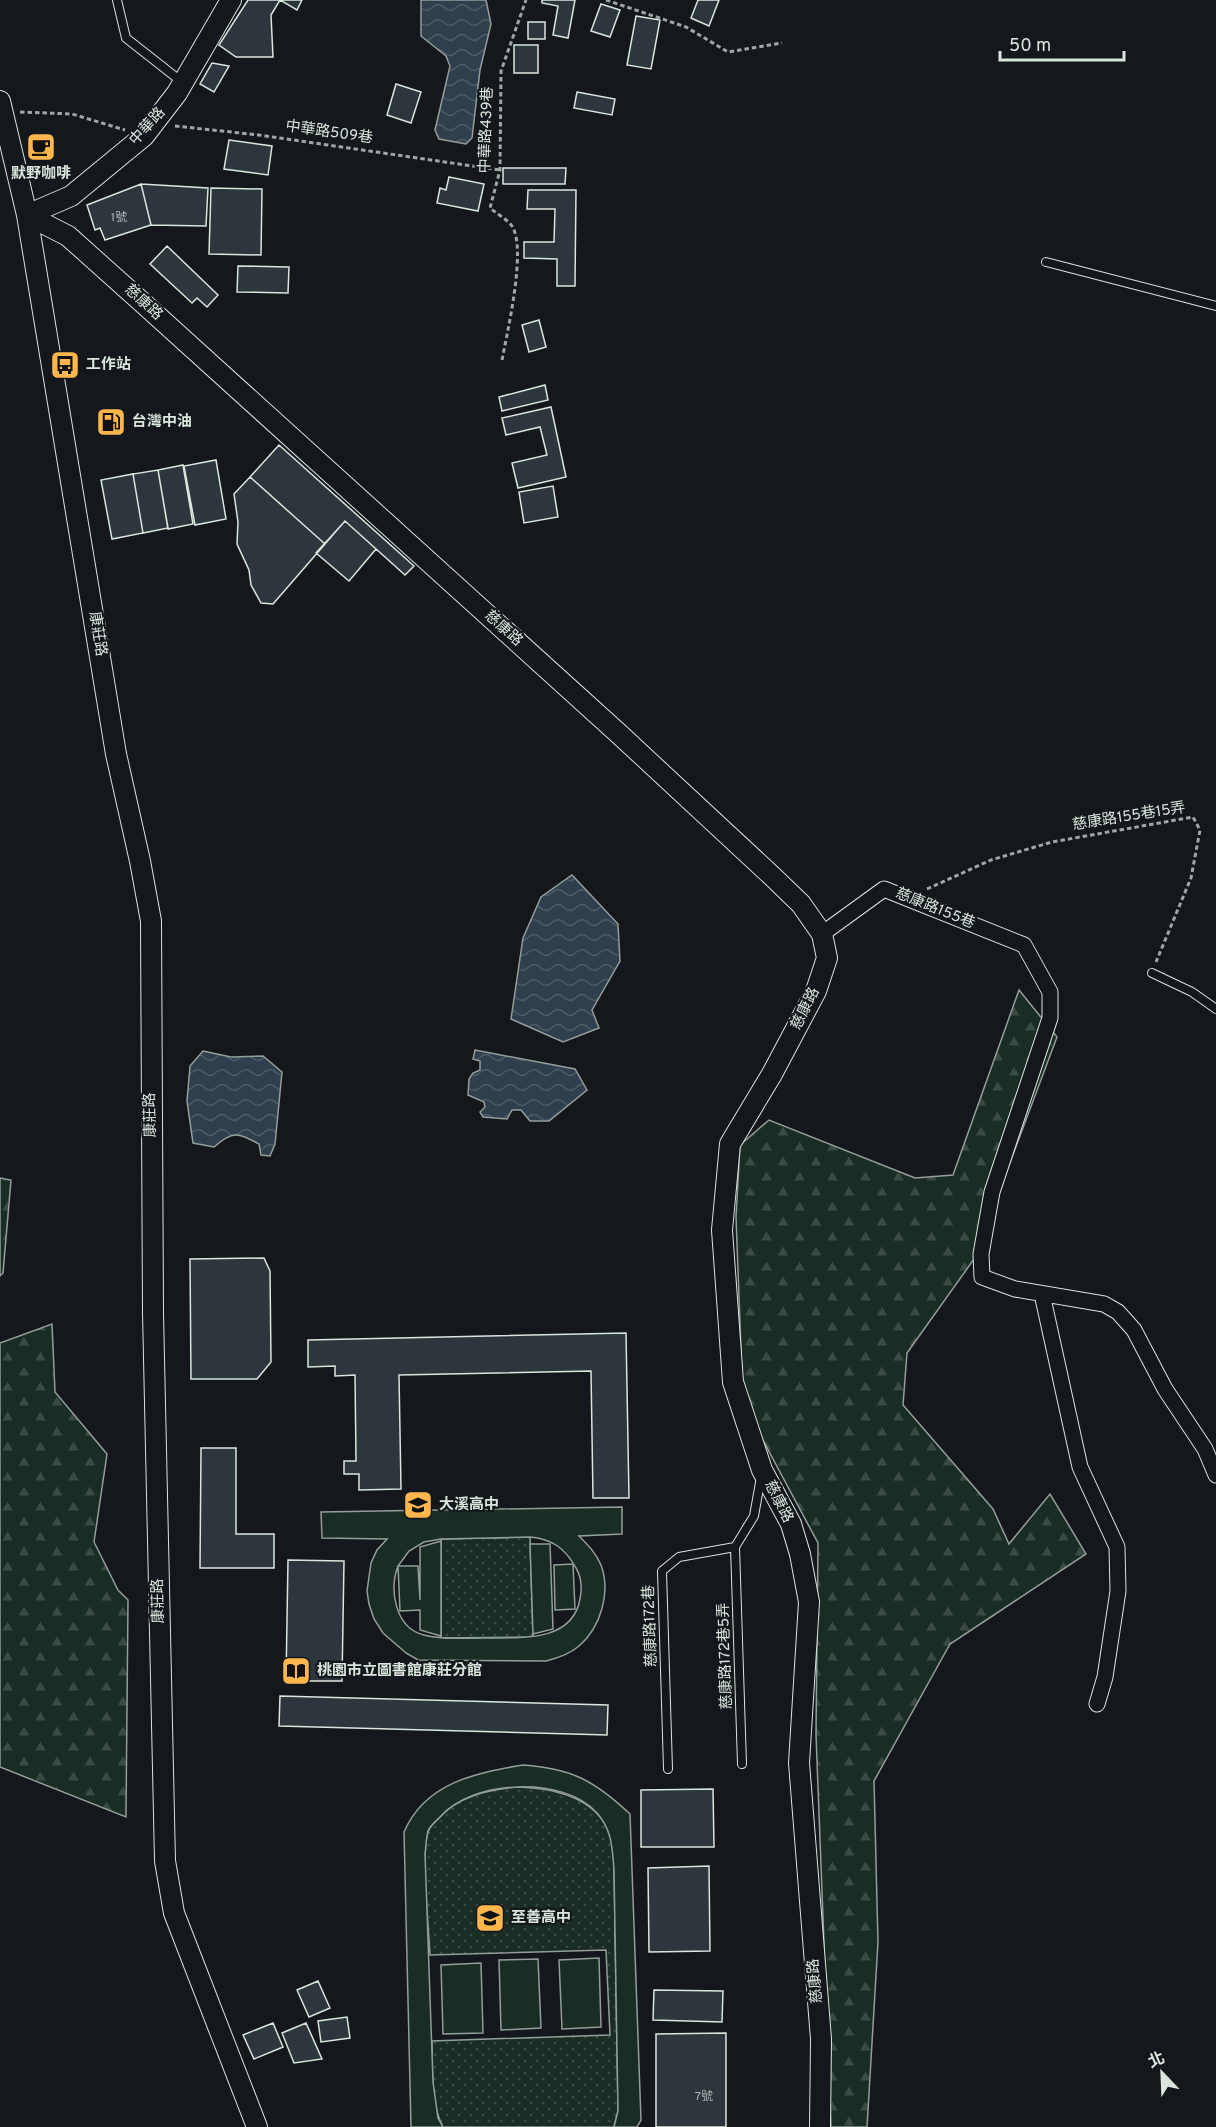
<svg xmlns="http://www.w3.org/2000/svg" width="1216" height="2127" font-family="Overpass,'Noto Sans TC',sans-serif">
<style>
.grass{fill:url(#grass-dots);stroke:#939e99;stroke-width:1.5}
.forest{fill:url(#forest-firs);stroke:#939e99;stroke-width:1.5}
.park{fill:#1a2d24;stroke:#939e99;stroke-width:1.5;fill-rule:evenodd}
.water{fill:url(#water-waves);stroke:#939e99;stroke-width:1.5}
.building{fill:#2c363c;stroke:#d8e6dc;stroke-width:1.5}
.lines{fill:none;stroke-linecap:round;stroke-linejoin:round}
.service-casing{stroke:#d8e6dc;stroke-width:10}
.minor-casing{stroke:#d8e6dc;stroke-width:17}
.tertiary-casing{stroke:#d8e6dc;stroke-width:22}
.path{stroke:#9da8a2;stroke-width:3;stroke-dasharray:4.5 3;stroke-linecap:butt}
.service{stroke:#14181c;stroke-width:8}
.minor{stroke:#14181c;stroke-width:15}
.tertiary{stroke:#14181c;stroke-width:20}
.labels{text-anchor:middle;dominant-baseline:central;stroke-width:4.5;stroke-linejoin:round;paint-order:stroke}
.number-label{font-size:12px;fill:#adbab4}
.street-label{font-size:15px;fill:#d8e6dc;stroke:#14181c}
.poi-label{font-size:15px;font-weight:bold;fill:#d8e6dc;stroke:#14181c;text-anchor:start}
</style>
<defs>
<pattern id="grass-dots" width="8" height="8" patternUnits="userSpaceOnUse" patternTransform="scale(1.5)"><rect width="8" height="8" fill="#1a2d24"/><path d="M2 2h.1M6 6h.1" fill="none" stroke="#3b4b43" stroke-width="1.8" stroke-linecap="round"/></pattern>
<pattern id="forest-firs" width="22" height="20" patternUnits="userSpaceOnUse" patternTransform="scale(1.5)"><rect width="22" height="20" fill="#1a2d24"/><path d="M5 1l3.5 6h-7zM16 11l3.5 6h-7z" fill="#3b4b43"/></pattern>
<pattern id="water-waves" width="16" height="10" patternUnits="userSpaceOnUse" patternTransform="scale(1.5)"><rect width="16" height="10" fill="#2f3f4d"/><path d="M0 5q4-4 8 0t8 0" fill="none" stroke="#4c5b66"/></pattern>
</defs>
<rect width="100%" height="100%" fill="#14181c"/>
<path class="grass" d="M530,1537L533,1637L441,1638V1539Z
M517,1787C553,1788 597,1797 611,1836C615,1845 613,1859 614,1869L618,2111L614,2127H443C430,2103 433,2068 432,2041L610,2035L606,1950L430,1955C429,1931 420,1847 429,1830C430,1826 435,1822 438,1819C458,1796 488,1790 517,1787Z"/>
<path class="forest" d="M1019,990L1057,1037L974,1259L907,1353L903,1405L993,1509L1009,1544L1050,1494L1086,1554L950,1644L874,1781L878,1942L867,2127H831L816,1735L818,1543L743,1403L736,1217L740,1145L769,1120L915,1178L953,1175Z
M0,1178L11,1180L3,1273L0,1276Z
M52,1324L55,1392L107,1454L94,1542L118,1590L128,1600L126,1817L0,1767V1343Z"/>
<path class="park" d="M622,1507V1534L579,1536C588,1545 596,1553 601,1565C611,1592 601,1627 579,1646C570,1654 558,1658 546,1661L418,1660L406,1653L383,1633L374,1619L369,1604L367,1591L371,1563L377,1550L387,1539L322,1538L321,1512ZM530,1537C552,1539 565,1548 576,1568C582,1578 582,1589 580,1599C572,1644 517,1637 483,1638C464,1638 443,1640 424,1635C395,1628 389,1590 398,1566L400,1611L420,1610V1630L441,1636V1541L420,1547V1600L418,1566H398L409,1551L424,1542L441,1539Z
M530,1544H550L553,1629L533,1634Z
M573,1564L575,1609L555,1610L554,1565Z
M523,1765C571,1768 595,1781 630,1814L641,2120L637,2127H614L618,2111L614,1869C612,1847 612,1830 597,1813C564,1775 471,1780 440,1817C436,1821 430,1826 428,1831C426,1838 426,1847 425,1854L433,2082L438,2118L443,2127H411L404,1832C425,1783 475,1773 523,1765Z
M599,1958L601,2027L562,2029L559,1960Z
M538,1959L541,2028L501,2030L499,1960Z
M481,1963L483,2033L443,2034L441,1965Z"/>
<path class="water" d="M421,0H486L491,24L480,70L472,138L466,144L439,139L435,130L450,66L446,56L421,36Z
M572,875L618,924L620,961L592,1010L599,1028L563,1042L511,1019L523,938L541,897Z
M475,1050L575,1069L587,1090L549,1121H530L521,1110H512L507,1119L483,1117L480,1112L485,1107L484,1102L468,1095L469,1079L473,1073L480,1070V1061L473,1059Z
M203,1051L231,1057L263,1056L282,1072L275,1144L270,1156L261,1155L259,1144C238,1133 233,1130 214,1147L193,1143L187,1101L190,1066Z"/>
<path class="building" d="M248,0H280L271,15L273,57H236L219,45Z
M280,0H302L297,10Z
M542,0H575L568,38L553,35L558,6L542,3Z
M698,0H719L709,26L691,18Z
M601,4L620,10L610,37L591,31Z
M636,16L660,20L651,69L627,65Z
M528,22H545V39H528Z
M514,45H538V73H514Z
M212,63L229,66L214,92L200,84Z
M396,84L421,92L411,123L387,115Z
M577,92L615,99L612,115L574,108Z
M229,140L272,146L268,175L224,169Z
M503,168H566L565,184H503Z
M449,177L484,184L478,211L437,203L440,188L446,190Z
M141,184L208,188L206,226L151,225Z
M141,184L151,225L105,240L100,228L95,230L87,205Z
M211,188L262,189L261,255L209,254Z
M528,190H576L575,286H557V259L524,258V242H554L555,209H527Z
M167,246L218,295L207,307L197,298L192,303L150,264Z
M238,266L289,267L288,293L237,292Z
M539,320L546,347L529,352L522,325Z
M545,385L548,400L502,411L499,397Z
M551,407L566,477L518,488L512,463L547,455L540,427L506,435L502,418Z
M279,445L414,566L405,575L345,521L325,544L250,477Z
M216,460L226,519L195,525L184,466Z
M183,465L193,524L168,529L158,470Z
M158,470L168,528L143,533L133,474Z
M133,474L143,533L112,539L101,480Z
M250,477L325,544L273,604L261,603L251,585L249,570L237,544L238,522L234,494Z
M553,486L558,517L524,523L519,492Z
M345,521L376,549L349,581L316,553Z
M264,1258L270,1271L271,1362L257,1379H191L190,1259Z
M626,1333L629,1498H593L591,1371L399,1375L401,1489L359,1490V1474H344V1461H356L355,1375L335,1376V1366L308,1367V1340Z
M201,1448H236V1534H274V1568H200Z
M288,1560L344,1561L342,1681H286Z
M280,1696L608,1705L607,1735L279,1726Z
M713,1789L714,1847H641V1790Z
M709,1866L710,1951L649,1952L648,1868Z
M318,1981L330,2008L309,2017L297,1990Z
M654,1990L723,1991L722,2022L653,2020Z
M347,2017L350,2038L321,2042L318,2021Z
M273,2023L283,2047L254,2059L243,2035Z
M306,2023L322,2059L294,2063L282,2033Z
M726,2033V2127H656V2034Z"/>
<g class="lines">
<g class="service-casing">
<path id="service" d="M117,0L126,38L182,82
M1046,262L1216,306
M1152,973L1192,992L1216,1009
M735,1547L742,1764
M668,1769L662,1571L679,1557L735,1547L754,1516L761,1477"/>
</g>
<g class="minor-casing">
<path id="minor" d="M822,934L884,889L1024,945L1050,992V1018L992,1192L981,1254L982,1277L1015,1289L1104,1304L1118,1312L1134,1330L1165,1389L1205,1449L1216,1475
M1042,1294L1080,1467L1117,1547L1118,1591L1105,1677L1097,1704"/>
</g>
<g class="tertiary-casing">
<path id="tertiary" d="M0,101L27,215L116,754L140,861L151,921L153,1312L165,1861L174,1913L257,2127
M27,215L68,236L144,304L618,733L772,876L801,904L822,934L827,958L816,991L772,1074L730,1144L722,1230L733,1382L762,1470L791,1524L800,1554L809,1602L799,1763L821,2039L820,2127
M27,215L71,196L144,136L177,93L231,0"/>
</g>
<path class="path" d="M606,0L686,27L728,52L782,43
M20,112L72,114L125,130
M175,126L259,135L500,170
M502,360C507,333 527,249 512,226C507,219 497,214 490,208L500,170L501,71L526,0
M927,889L991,860L1052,842L1193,817L1200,830L1191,878L1156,962"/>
<use href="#service" class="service"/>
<use href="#minor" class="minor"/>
<use href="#tertiary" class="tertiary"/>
</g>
<defs>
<g id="cafe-square" transform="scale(1.5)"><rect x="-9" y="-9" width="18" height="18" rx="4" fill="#ffb74d" stroke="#14181c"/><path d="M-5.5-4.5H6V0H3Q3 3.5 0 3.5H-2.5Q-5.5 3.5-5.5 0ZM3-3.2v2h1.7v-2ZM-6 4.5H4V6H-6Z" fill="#111"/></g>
<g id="bus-square" transform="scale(1.5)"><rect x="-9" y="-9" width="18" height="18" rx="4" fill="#ffb74d" stroke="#14181c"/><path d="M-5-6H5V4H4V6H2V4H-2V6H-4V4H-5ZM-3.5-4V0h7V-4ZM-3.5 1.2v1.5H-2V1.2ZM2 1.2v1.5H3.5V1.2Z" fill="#111"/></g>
<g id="fuel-square" transform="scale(1.5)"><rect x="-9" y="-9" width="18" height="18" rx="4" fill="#ffb74d" stroke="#14181c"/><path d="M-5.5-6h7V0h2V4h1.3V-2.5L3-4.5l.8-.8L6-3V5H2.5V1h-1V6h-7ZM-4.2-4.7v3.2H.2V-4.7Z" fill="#111"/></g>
<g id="school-square" transform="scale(1.5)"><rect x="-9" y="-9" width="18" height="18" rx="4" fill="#ffb74d" stroke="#14181c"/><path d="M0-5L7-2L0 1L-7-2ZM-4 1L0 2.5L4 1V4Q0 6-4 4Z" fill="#111"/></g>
<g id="library-square" transform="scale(1.5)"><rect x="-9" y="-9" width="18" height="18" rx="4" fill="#ffb74d" stroke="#14181c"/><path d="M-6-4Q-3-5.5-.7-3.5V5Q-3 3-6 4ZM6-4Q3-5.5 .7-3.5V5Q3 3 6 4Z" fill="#111"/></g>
</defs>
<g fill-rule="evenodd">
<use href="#cafe-square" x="41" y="147"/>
<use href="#bus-square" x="65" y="365"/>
<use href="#fuel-square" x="111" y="422"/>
<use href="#school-square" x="418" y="1505"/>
<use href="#library-square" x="296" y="1671"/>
<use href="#school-square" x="490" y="1918"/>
</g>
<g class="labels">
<g class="number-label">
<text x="119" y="218">1號</text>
<text x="704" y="2097">7號</text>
</g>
<g class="street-label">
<text transform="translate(148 127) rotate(-48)">中華路</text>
<text transform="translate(487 130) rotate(-88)">中華路439巷</text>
<text transform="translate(329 133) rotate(8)">中華路509巷</text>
<text transform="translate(143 303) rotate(42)">慈康路</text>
<text transform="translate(503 629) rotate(42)">慈康路</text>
<text transform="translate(97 634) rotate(81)">康莊路</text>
<text transform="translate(1129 817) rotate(-9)">慈康路155巷15弄</text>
<text transform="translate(935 909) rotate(22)">慈康路155巷</text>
<text transform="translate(806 1009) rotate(-64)">慈康路</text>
<text transform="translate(151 1115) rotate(-91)">康莊路</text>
<text transform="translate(778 1502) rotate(63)">慈康路</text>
<text transform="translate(159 1601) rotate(-91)">康莊路</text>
<text transform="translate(651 1626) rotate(-92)">慈康路172巷</text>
<text transform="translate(726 1656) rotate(-92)">慈康路172巷5弄</text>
<text transform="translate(816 1981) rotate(-95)">慈康路</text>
</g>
<g class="poi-label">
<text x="41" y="174" text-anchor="middle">默野咖啡</text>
<text x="86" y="365">工作站</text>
<text x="132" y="422">台灣中油</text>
<text x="439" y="1505">大溪高中</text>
<text x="317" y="1671">桃園市立圖書館康莊分館</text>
<text x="511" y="1918">至善高中</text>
</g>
</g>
<g transform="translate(1162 2073) rotate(337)" stroke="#14181c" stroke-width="4.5" paint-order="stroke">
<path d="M0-4.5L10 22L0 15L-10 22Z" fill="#d8e6dc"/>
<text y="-9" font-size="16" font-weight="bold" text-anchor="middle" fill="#d8e6dc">北</text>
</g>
<path d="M1000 51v9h124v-9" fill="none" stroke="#d8e6dc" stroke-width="3"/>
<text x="1009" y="51" font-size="18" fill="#d8e6dc" stroke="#14181c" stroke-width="4.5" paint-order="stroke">50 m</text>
</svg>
